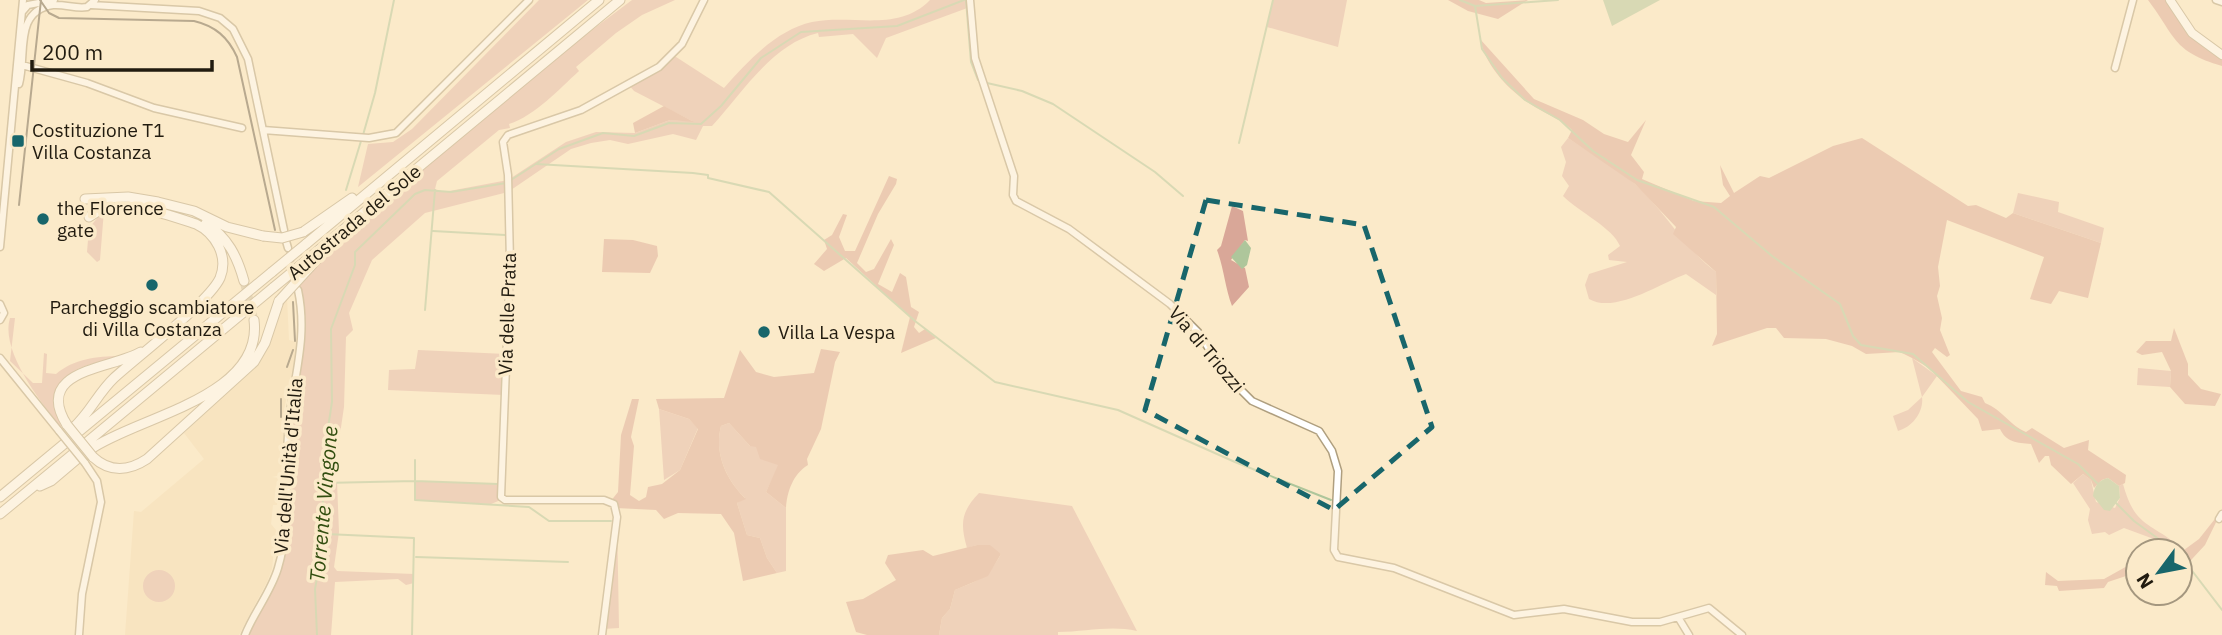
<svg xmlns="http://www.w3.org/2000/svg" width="2222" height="635" font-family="'IBM Plex Sans',sans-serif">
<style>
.built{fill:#f3deb6}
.green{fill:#e1b5a9}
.forest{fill:#d9a798}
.water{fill:#aec69b}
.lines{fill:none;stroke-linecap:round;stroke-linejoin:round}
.stream{stroke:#aec69b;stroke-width:2}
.minor-tunnel{stroke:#cfc1a4;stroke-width:6;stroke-dasharray:6 3;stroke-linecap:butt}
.highway-tunnel{stroke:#cfc1a4;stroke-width:9;stroke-dasharray:9 4.5;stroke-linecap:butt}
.minor-casing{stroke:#af9f7f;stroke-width:9}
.major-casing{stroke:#af9f7f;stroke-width:10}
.highway-casing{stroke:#af9f7f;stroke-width:11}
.minor{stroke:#fff;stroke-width:6}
.major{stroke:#fff;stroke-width:8}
.highway{stroke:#fff;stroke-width:9}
.tram{stroke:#665c4a;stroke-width:2}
.minor-bridge-casing{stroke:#af9f7f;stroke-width:9;stroke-linecap:butt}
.highway-bridge-casing{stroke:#af9f7f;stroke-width:11;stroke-linecap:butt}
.minor-bridge{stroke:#fff;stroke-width:6}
.highway-bridge{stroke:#fff;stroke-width:9}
.marked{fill:none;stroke:#18666b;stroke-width:5;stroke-dasharray:14 9;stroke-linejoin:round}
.poi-dot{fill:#18666b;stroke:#fbeac9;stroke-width:2.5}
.labels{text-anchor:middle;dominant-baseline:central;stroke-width:7;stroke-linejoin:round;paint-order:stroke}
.poi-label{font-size:19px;fill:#211b0f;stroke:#fbeac9;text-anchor:start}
.street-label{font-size:19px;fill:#211b0f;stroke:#fbeac9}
.water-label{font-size:21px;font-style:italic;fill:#324e10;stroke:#fbeac9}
</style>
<rect width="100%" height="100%" fill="#fbeac9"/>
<path class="built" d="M287,298L289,340L298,342L284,410L282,475L272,477L279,478L277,505H273L271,524L276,530L272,569L267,582L239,635H125L134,511L141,512L204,459L184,433L256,366L267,350L280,307Z"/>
<path class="green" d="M539,0H588L358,187L368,144L393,142L412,129Z
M632,0H675L642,15L616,33L576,67L579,71C558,90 536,115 509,124L510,128L499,130L437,181L435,189L444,192L508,180L566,142L596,132L635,133L670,120L692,121L634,91L629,85L673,55L724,88C747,62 776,30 812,22C853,14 898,33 930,0H970V7L886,38L877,58L853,34L819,37L818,33C772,44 743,92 712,126H703L696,140L673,134L628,144L610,140L591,143L571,149L508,192L425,213L372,260L349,313L353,330L346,337L344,407L333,481L337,482L339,532L334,567L337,571L414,574V583L406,585L398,579L335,582L331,635H245L268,590L281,554L287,453L303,339L299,276L337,235L512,90Z
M1273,0H1347L1338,47L1267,27Z
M1568,138C1590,153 1615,167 1635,184C1665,211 1684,248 1716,272V295L1686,274C1659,284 1615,314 1589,299L1585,285L1589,274L1627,262L1609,260L1608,255L1620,246C1613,228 1579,212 1563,196L1569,186L1562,176L1566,162L1561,147Z
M2018,193L2059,202L2058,212L2104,228L2101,243L2013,213Z
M104,210L100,260L97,262L87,252L89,228Z
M10,318H15L10,361L33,383H42L44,353L47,354L46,373L56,374C74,359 96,356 121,356C98,365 69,362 60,390C56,406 56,413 62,428C40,402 0,350 10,318Z
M418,350L506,354L504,395L388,390L389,370L415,369Z
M1912,358L1937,376L1922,397C1924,411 1913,427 1898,431L1893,416L1908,410L1922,397Z
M2138,368L2171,371L2170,387L2137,385Z
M659,409L689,419L698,428L680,470L664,480Z
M729,423L750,446L753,444L779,465L766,492L786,508V571L777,573L767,558L760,538L747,535L737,503L745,498C726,479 714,453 721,426Z
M2083,474L2091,480L2096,502L2115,508L2120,498L2119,486L2123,484C2135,527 2148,521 2179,546V551H2155L2162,542L2124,528L2109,535L2105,532L2092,534L2088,520L2090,509L2073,483Z
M415,481L498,484L501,485L503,499L491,504L415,500Z
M979,493L1072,506L1137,631C1110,625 1085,632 1058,632V635H939L942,618L950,609L955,590C981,579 987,579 1001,554L977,545L967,548C960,523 961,512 979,493Z
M617,517L619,628L603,629Z
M143 586a16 16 0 1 1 32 0a16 16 0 1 1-32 0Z"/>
<path class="forest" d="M1448,0H1479L1486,3L1528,0L1498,19L1468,11Z
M2148,0H2170L2192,33L2222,55V66C2172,51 2176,37 2148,0Z
M1480,39L1534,99L1583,120L1604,134L1628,142L1646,120L1631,155L1644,172L1642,179L1694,201L1721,203L1730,196L1723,185L1720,165L1734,193L1760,176L1769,178L1833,146L1862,138L1968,206L1976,205L2006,218L2013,213L2101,243L2088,298L2059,291L2051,304L2030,299L2044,257L1947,220L1938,267L1940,286L1937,296L1942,318L1940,330L1950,355L1947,357L1935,348L1932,352L1961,391L1982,397L1985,403C2003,410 2009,425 2026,432L2032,428L2064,448L2089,440L2088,450L2126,475L2125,483L2119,486L2108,478L2102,480L2094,488L2091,480L2083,474L2071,484L2051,465L2049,456H2045L2039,463L2031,444C2017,443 2006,442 2000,429L1982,431L1978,419L1955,395L1929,368L1912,358L1900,352L1866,354L1852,346L1826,339L1784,338L1776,328H1767L1712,346L1717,334L1716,272L1673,234L1676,227L1635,184L1568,138L1572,130C1561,119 1548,115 1535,107C1510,92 1486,67 1480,39Z
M664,106L694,122L670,120L635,133L633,123Z
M889,176L897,179L896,184L878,214L857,263L866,272L874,269L891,239L894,245L878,284L892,292L900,273L906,277L911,307L919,312L914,327L919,333L925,329L936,338L901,353L910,317L846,258L824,271L814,264L827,249L824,240L832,235L843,214L847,215L839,237L845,251H855Z
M1232,206L1243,211L1248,241L1245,240L1231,260L1245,268L1249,287L1232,306C1225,287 1224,269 1217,250L1221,246Z
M604,239L633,240L657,246L658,256L650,273L602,272Z
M2174,328L2188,364V375L2201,389L2221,394L2215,406L2185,404L2170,387L2171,371L2162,352L2142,355L2136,352L2146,341H2171Z
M821,349L840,352L835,362L821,429L807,459L808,465C793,474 787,492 786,508L766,492L778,465L760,459L756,447L750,446L729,423L721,426C714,453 726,480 746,499L737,503L747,535L760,538L767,558L777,573L743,581L734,533L721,514L678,513L664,519L656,510L616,508L610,502L618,492L621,435L632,399H639L631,437L634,446L630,495L639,501L646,497L648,487L662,484L680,470L698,429L689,419L659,409L656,399L724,398L740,350L756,372L774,377L814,373Z
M2222,510L2205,545L2180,572L2179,546L2184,550L2199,539Z
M977,545H990L1001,554L988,576L955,590L950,609L942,618L939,635H867L856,632L846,602L863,599L896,580L885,563L888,555L923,550L933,556Z
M2138,560V572L2108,582L2104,588L2059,591L2057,586L2045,585L2046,572L2058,581L2104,579Z"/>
<path class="water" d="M1603,0H1660L1612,26Z
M1245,240L1251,248L1247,265L1242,269L1231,257Z
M2108,478L2119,486L2120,498L2110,511L2104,510L2093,496C2094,487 2098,480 2108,478Z"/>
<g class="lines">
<path class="stream" d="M966,0L971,62L978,80
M1460,0L1475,6L1558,0
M1475,6L1482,49L1502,78L1525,100L1560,120L1593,151L1637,180L1714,207L1772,256L1840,304L1853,336L1861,345L1913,354L1968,402L2078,464L2098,484
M987,83L1022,91L1053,104L1155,172L1183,196
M363,135L375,93L394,0
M1239,143L1273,0
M536,164L693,173L708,175V178L769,192L915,321L995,382L1118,410L1235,462L1331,500
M511,180L559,149L603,133L634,136L669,123L701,124L721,106L761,58L801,32L897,26L964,0
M346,190L361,141
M433,231L505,235
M425,310L435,190
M415,460V500L529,507L549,521H611
M324,483L415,481L498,484
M2116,503L2134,521L2175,551
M326,534L414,538L412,635
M2180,555L2222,610
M416,557L568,562
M317,635L315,589L325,534L321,473L332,402L331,329L355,265V252L415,194L425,190L451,192L506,183"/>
<path class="minor-tunnel" d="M288,248L294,274"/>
<path class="highway-tunnel" d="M244,281L254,320"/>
<g class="minor-casing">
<path id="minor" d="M970,0L975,58L1014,176L1013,195L1016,201L1069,229L1170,304L1198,332L1225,374L1252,401L1319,431L1332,451L1338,471L1334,550L1338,557L1394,568L1514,615L1564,609L1632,622H1660L1709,608L1742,635
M2216,0L2222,2
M91,5L199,11L220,18L233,29L248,59L284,230
M22,12L28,5L54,0
M22,65L87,83L154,108L242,128
M2115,68L2133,0
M19,84C27,55 13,11 53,5C65,4 76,9 87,7L95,0
M263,130L369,138L396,133L529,0
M286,241L288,248
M0,247L23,0
M0,304L4,313L0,320
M0,358L59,431
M2219,519L2222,514
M1678,617L1689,635
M79,635L82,594L101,502L97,481L85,463
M245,635C254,612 271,592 278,568C291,525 285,478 288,434C291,383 309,342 298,290
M602,635L617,517L614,504L604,500H505L501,497L510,262L508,175L503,142L508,135L581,110L659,67L682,44L704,0"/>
</g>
<g class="major-casing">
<path id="major" d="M2170,0L2192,33L2222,55"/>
</g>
<g class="highway-casing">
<path id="highway" d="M85,199L128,197L158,202L194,211L227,227L263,236
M206,223C228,238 237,256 244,281
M303,232L352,198
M306,244L599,0
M308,259L620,0
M310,267L330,245
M67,425C32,369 112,369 141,352
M73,428C90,413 98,393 114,378C137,357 209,302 220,278C229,256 215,233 196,224C166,214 116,195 89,217
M77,433L272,272
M86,443L274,287
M91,449C137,417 264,397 254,320
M93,457C110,473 129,471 147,459L254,362L265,343L279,301
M40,486L51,481L77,459
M0,497L64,444
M0,514L73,454"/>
</g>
<use href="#minor" class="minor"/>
<use href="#major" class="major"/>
<use href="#highway" class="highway"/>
<path class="tram" d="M40,0L49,13L59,18L194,21C215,26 228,37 237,57L275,230
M19,205L41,0
M293,302L295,341
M287,367L293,350
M281,399V417"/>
<g class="minor-bridge-casing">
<path id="minor-bridge" d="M59,431L85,463"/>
</g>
<g class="highway-bridge-casing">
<path id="highway-bridge" d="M263,236L282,238L303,232
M272,272L306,244
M274,287L308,259
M279,301L310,267
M67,425L93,457"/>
</g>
<use href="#minor-bridge" class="minor-bridge"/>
<use href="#highway-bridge" class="highway-bridge"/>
</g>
<path d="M0 0H2222V635H0ZM1206,200L1364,225L1432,427L1334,510L1145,410Z" fill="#fbeac9" fill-opacity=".55" fill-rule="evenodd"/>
<path class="marked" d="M1206,200L1364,225L1432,427L1334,510L1145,410Z"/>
<g class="poi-dot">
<rect x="11" y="134" width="14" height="14" rx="3.5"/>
<circle cx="43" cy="219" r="7"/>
<circle cx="152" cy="285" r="7"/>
<circle cx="764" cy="332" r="7"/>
</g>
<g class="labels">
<g class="poi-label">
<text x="32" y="130">Costituzione T1<tspan x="32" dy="22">Villa Costanza</tspan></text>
<text x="57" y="208">the Florence<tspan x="57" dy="22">gate</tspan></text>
<text x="152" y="307" text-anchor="middle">Parcheggio scambiatore<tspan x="152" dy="22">di Villa Costanza</tspan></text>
<text x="778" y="332">Villa La Vespa</text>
</g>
<g class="street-label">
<text transform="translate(354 222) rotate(-40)">Autostrada del Sole</text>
<text transform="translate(507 314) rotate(-88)">Via delle Prata</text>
<text transform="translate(1207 349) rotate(50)">Via di Triozzi</text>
<text transform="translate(288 466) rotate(-85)">Via dell'Unità d'Italia</text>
</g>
<g class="water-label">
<text transform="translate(323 504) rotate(-85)">Torrente Vingone</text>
</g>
</g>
<g transform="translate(2159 572) rotate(238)"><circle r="33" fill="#fbeac9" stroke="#a4977f" stroke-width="2"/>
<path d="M0-5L12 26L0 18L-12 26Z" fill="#18666b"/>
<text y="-10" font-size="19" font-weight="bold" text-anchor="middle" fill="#211b0f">N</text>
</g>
<path d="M32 60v10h180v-10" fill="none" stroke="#211b0f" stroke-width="3.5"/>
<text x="42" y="60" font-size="21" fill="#211b0f" stroke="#fbeac9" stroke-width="5" paint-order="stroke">200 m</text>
</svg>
